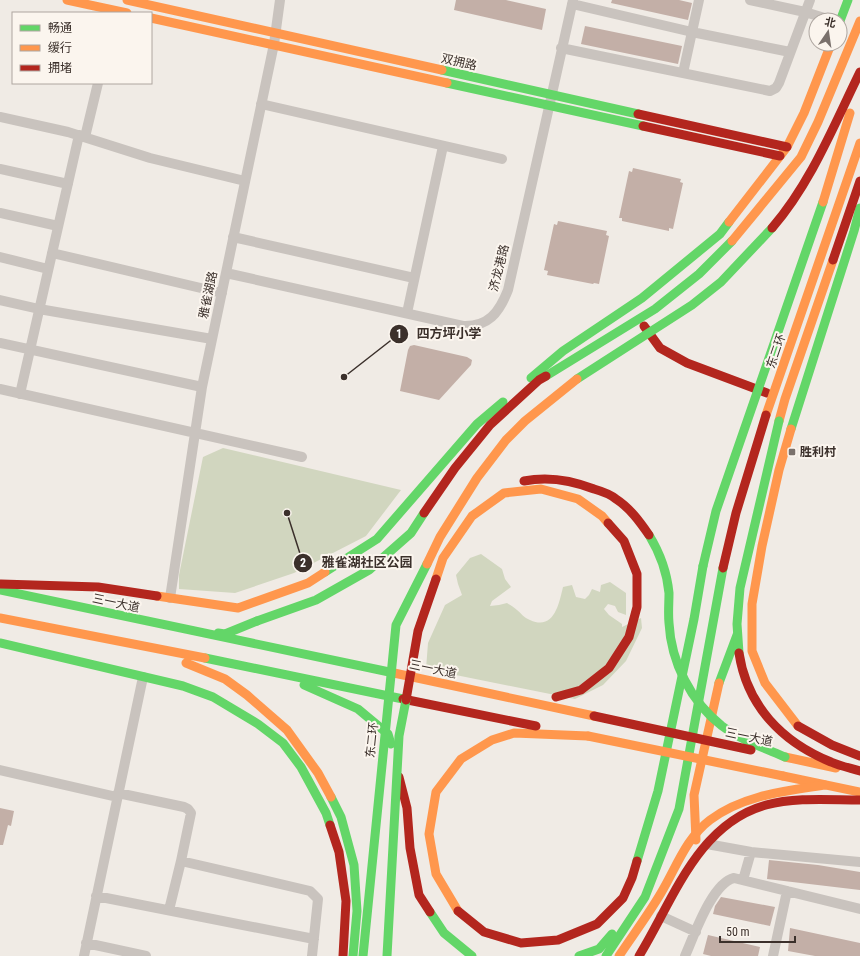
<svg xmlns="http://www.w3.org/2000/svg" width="860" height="956" font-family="'Roboto Condensed','Noto Sans SC',sans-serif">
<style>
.green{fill:#d1d6bf}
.building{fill:#c3afa7}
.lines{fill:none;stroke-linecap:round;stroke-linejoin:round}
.street{stroke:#c9c3be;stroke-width:10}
.fast{stroke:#63d668;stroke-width:9}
.slow{stroke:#ff974d;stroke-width:9}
.jam{stroke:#b3261e;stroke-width:9}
.fast-bridge{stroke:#63d668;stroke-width:9}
.slow-bridge{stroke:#ff974d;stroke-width:9}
.jam-bridge{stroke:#b3261e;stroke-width:9}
.poi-dot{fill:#7a716c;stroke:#fbf5ee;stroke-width:1.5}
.labels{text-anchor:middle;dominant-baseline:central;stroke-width:4;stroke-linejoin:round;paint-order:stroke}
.street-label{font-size:12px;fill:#3b302b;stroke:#fbf5ee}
.poi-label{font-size:12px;font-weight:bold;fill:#3b302b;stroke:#fbf5ee;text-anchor:start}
.leader{fill:none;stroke:#3b302b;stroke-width:1.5}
.callout-dot{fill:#3b302b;stroke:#fbf5ee;stroke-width:1.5}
.mark-label{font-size:12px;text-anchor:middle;font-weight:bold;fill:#fff}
.callout-label{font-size:13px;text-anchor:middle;font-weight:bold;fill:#3b302b;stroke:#fbf5ee;stroke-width:4;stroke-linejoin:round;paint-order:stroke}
</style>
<rect width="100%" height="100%" fill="#f0ebe5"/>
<path class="green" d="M223,448L401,490L366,536L294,573L235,593L179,589V575L203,457Z
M481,554L502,569L505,579L511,587L492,601L490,606L499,605L507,603C510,605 514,607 517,610C521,613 524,618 530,620C554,631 559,604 563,587L572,585L576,597L585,599L589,595L592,589L600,592L601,585L610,582L626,593V615L618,612L615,606L608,604L604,609L609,615L622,624V627L641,618L642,628L626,661L603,685L575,699L426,669L428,643L445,605L462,595L458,584L456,575L470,558Z"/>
<path class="building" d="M456,0H506L546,9L542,30L454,10Z
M612,0H679L692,3L688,20L611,3Z
M585,26L682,46L678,64L581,44Z
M633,168L681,179L680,182L683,183L673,229L669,228V231L622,221V218H619L629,171L632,172Z
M558,221L607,231L606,235L609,236L599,284L594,283L593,284L547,275L548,271L544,270L554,224L557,225Z
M414,345L467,357L472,360L471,365L439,400L400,391L408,350L410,346Z
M0,808L14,811L11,826L8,825L3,845H0Z
M769,860L818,865L860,872V890L767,879Z
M721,897L775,907L770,926L713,914L715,906Z
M790,928L860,943V956H815L788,951Z
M708,935L760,947L758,956H711L703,954Z"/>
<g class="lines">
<path class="street" d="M750,0L805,12L831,20
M572,4L692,32L790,52
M561,48L770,91L776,88L779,83L810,0
M683,73L699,0
M261,104L502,159
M0,117L68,132L150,158L245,181
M85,137L98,83
M0,169L68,184
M0,213L58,226
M233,237L414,278
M52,253L222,293
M0,257L48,269
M226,273L463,326C488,327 499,313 508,290L573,0
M0,300L39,309L212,339
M407,313L443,146
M0,343L202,387
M0,389L302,457
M20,394L79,135
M170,598L202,387L274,44L280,0
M0,770L117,797
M118,793L184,807L188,809L191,813L181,861L169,910
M707,844L751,852L860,862
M181,861L310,891L318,899L312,956
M743,880L751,852
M96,896L314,939
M661,916L696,932
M86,943L146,956
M84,956L143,677
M685,956C694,936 712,883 734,878L860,909
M773,956L787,891"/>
<path class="fast" d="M840,21L848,0
M442,70L638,114
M447,83L643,126
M531,378L563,351L642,298L720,234L729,222
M791,429L854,231L860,208
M325,572L377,539L477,424L503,402
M0,590L394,673
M218,633L225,634L257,621
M0,643L183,686L213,697L258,724L283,743L301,767L326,813L330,825
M205,658L403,699
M719,683L737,635
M304,685L358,709L388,734L391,744
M331,797L341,817L354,865L357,911L353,956
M637,861L658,791L694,619L703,566
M430,912L444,933L472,956
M579,956L599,949L612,934
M606,956L645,897L679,809L723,568"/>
<path class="slow" d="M67,0L127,13
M127,0L442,70
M151,18L447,83
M729,222L787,147L804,113L831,44
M779,421L785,399L833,260
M791,429L779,470L762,546L752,604V651L765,683L798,726
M157,596L238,608L308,583L325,572
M0,618L205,658
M186,663L225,679L247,695L287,730L318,773L331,797
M394,673L594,716
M785,757L836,768
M783,776L860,792
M696,840L694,795L719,683
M458,911L436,874L429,834L436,792L461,759L492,740L514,733L588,736"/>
<path class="jam" d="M638,114L787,147
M643,126L780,156
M833,260L860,181
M644,326L660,348L687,363L767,393
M1,584L98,587L157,596
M403,699L536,726
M798,726L832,745L860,756
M399,777L407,808L410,848L419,895L430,912
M330,825L339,852L346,901L343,956
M458,911L484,932L521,943L558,940L597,924L623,898L632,878L637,861
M639,956C673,901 697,824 766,805C796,797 829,800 860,800"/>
<path class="fast-bridge" d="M546,376L655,309L699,274L732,241
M577,379L692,305L721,282L772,228
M649,535C660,553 667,572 669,593C669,603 668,613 669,623C671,662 691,702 722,726C741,740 764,748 785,757
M703,566L716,511L823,202
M257,621L316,600L369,570L411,533L424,513
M739,653L737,624L740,588L779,421
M363,956L396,625L427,564
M387,956L399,736L406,700"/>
<path class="slow-bridge" d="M823,202L850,113
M732,241L801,157L818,122L860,21
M766,415L860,143
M427,564L440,537L477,478L506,440L525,421L577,379
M436,579L443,558L472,516L504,493L541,489L578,499L602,516L608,523
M588,736L783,776
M619,956C633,935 648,915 661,893C676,868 686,838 710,820C743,795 786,791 825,785"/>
<path class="jam-bridge" d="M772,228C811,183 834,125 860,72
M524,481C548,476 571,480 594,489C601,491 610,494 616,499C630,508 640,522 649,535
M424,513L455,468L490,425L539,380L546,376
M723,568L736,513L766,415
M739,653C747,706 782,742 831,762C840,766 850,768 860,771
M556,697L581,690L609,668L629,637L637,607V574L624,541L608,523
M406,700L418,631L436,579
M594,716L751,750"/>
</g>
<rect class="poi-dot" x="788" y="448" width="8" height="8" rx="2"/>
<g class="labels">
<g class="street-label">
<text transform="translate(459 62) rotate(13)">双拥路</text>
<text transform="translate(499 268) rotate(-76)">济龙港路</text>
<text transform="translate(208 295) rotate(-78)">雅雀湖路</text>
<text transform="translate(776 351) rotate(-71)">东二环</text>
<text transform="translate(116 603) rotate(12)">三一大道</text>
<text transform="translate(433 669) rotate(12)">三一大道</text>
<text transform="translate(749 737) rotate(12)">三一大道</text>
<text transform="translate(372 740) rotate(-84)">东二环</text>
</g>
<g class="poi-label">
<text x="800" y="452">胜利村</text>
</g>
</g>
<path class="leader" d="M344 377L399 334M287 513L303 563"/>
<g class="callout-dot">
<circle cx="344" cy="377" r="4"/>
<circle cx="287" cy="513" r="4"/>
<circle cx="399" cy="334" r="10"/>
<circle cx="303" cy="563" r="10"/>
</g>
<g class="mark-label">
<text x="399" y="338">1</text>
<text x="303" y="567">2</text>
</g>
<g class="callout-label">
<text x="449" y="338">四方坪小学</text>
<text x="367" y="567">雅雀湖社区公园</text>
</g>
<rect x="12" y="12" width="140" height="72" fill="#fbf5ee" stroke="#aea6a0"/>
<rect x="20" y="25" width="20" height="6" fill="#63d668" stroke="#aea6a0"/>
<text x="48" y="32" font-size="12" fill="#3b302b">畅通</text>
<rect x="20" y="45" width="20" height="6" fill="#ff974d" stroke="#aea6a0"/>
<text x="48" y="52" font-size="12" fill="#3b302b">缓行</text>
<rect x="20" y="65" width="20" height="6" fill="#b3261e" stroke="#aea6a0"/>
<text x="48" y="72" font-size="12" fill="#3b302b">拥堵</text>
<g transform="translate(828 32) rotate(13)"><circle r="19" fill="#fbf5ee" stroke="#aea6a0"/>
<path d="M0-3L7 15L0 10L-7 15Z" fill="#7a716c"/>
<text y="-6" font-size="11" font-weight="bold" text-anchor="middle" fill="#3b302b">北</text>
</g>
<path d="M720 936v6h75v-6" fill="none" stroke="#3b302b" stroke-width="2"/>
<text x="726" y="936" font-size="12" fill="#3b302b" stroke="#fbf5ee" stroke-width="3" paint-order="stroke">50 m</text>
</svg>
